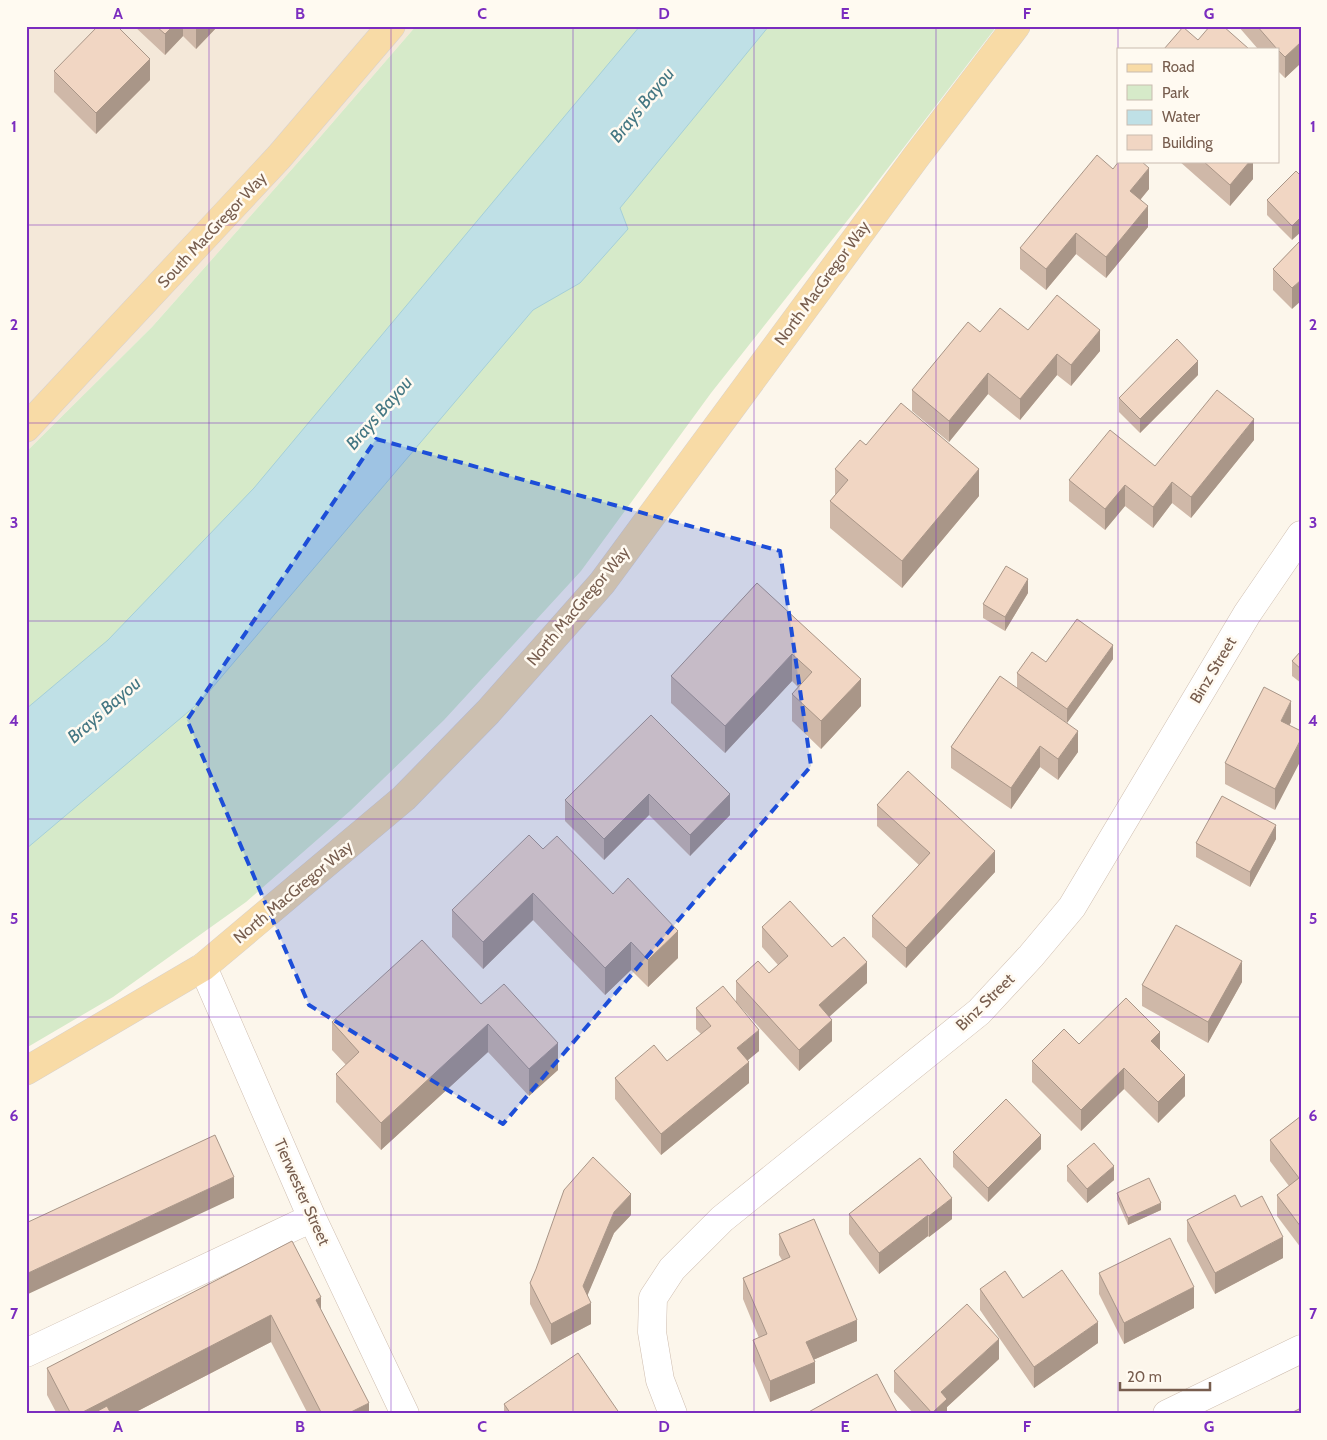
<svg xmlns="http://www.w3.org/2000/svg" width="1327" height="1440" font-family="Cabin,sans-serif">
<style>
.residential{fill:#f4e8d9}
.green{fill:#d6eac9}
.water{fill:#bfe0e6;stroke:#a5cfd8}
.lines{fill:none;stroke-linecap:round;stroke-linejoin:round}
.minor-casing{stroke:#cfbeb0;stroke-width:29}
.major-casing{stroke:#d9d2cd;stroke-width:29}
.minor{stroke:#fff;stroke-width:28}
.major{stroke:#f8dba6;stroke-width:28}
.wall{fill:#cfb8a8}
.shaded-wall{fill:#a99688}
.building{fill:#f1d6c3;stroke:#a99688}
.marked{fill:#1d4ed8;fill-opacity:0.2;stroke:#1d4ed8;stroke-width:4;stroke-dasharray:10 6;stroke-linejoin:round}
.grid{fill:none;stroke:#7b2cbf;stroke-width:1;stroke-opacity:0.55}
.labels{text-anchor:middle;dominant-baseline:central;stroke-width:5;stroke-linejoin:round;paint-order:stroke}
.street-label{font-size:16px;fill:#775d4e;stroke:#fffaf1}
.water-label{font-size:18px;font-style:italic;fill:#447783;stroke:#fffaf1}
.neatline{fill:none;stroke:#7b2cbf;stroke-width:2}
.grid-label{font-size:16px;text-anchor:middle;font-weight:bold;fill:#7b2cbf}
</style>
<rect width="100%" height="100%" fill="#fcf6eb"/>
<path class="residential" d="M26,26H416L308,151L152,327L26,452Z"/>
<path class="green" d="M416,26H997L862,202L711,393L581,571L444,720L350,811L246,902L113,997L26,1048V452L152,327L308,151Z"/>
<path class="water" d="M640,26H769L620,208L628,229L580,283L533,310L201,701L26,849V709L108,640L254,488Z"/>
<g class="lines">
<g class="minor-casing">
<path id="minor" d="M203,967L312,1218L405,1414
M26,1353L312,1218
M673,1414L660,1380L652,1332L653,1298L672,1269L722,1219L979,1012L1031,956L1072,907L1247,614L1301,535
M1167,1414L1301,1349"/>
</g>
<g class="major-casing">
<path id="major" d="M26,428L279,157L391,26
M26,1071L203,967L404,798L488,712L602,583L916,157L1016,26"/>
</g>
<use href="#minor" class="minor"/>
<use href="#major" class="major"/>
</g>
<path class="wall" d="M134,26H218L196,49L183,36L165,55Z
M1238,26H1300L1301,63L1285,78L1278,71V49H1258Z
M54,71L150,80L96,134L54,92Z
M1179,161H1253V179L1230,206Z
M1113,169L1149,189L1141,199L1148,227L1106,278L1076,254L1046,290L1020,269V248Z
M1296,171L1292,240L1267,215V200Z
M1301,240L1292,309L1273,290V269Z
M1028,330L1100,351L1071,386L1057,375L1020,420L988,394L949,442L912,411V390L980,332Z
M1198,375L1140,433L1119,412V398Z
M1254,440L1191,518L1172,503L1153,528L1125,506L1105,530L1069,501V480L1155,466Z
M866,445L979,496L902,588L830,528V501L835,495V469Z
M757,583L861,706L821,749L792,721V694L798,687L792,681L725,753L671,703V676Z
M1028,593L1005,631L983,618V604Z
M1301,651V683L1292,676V661Z
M1113,659L1067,723L1017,688V673L1046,662Z
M1000,676L1078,752L1058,780L1040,767L1011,809L951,768V747Z
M651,715L730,815L690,856L649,815L604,860L565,821V800Z
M1291,722L1289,726L1275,810L1225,784V763Z
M877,805L995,872L906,968L872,937V916L919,865L877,826Z
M1276,839L1250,887L1196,857V843Z
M543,849L613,894L678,958L648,987L631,970L605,995L533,920L483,969L452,937V910Z
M762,927L832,947L867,983L829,1016L832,1041L799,1071L736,1002V981L769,973L778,965L762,947Z
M1242,982L1208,1043L1142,1006V985Z
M481,1004L558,1070L529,1096L488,1052L381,1150L336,1102V1074L346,1065L332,1050V1022Z
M696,1008L759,1051L748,1060L749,1083L661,1155L615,1099V1078L667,1061L701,1034L696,1029Z
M1079,1044L1160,1050L1185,1096L1158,1123L1124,1089L1081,1131L1032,1082V1061Z
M1301,1116V1248L1277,1216V1195L1289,1186L1270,1161V1140Z
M1041,1149L988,1202L953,1167V1152Z
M920,1158L952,1219L929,1237L928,1236L879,1274L849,1234V1214Z
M1067,1166L1114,1180L1087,1203L1067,1181Z
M1117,1193L1161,1210L1128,1225L1117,1200Z
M1241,1207L1283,1258L1215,1294L1187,1241V1220Z
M631,1215L614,1233L587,1295L591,1324L551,1345L530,1304V1283Z
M779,1234L857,1341L813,1360L815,1383L770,1402L753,1361V1340L759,1338L743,1299V1278L782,1260L779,1255Z
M292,1241L321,1310L369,1414H308L271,1342L132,1414H57L47,1395V1368Z
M1099,1273L1194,1308L1124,1344L1099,1294Z
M980,1289L1023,1298L1098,1343L1034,1388L980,1310Z
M999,1359L947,1407V1414H914L894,1392V1371Z
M504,1404L620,1414H504Z"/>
<path class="shaded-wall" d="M173,26H183V36L165,55V34Z
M198,26H218L196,49V28Z
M1301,42V63L1285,78V57Z
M150,59V80L96,134V113Z
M1250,161H1253V179L1230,206V185Z
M1149,168V189L1130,212V191Z
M1148,206V227L1106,278V257Z
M1301,217V232L1292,240V226Z
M1076,233V254L1046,290V269Z
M1301,280V301L1292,309V288Z
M1100,330V351L1071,386V365Z
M1057,354V375L1020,420V399Z
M1198,361V375L1140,433V419Z
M988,373V394L949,442V421Z
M1254,419V440L1191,518V497Z
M979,469V496L902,588V561Z
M1172,482V503L1153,528V507Z
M1125,485V506L1105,530V509Z
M1028,579V593L1005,631V617Z
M1113,645V659L1067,723V709Z
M792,654V681L725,753V726Z
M861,679V706L821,749V721Z
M1291,701V722L1281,742V721Z
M1078,731V752L1058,780V759Z
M1301,739V760L1275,810V789Z
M1040,746V767L1011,809V788Z
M649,794V815L604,860V839Z
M730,794V815L690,856V835Z
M1276,825V839L1250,887V872Z
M995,851V872L906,968V948Z
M533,893V920L483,969V942Z
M678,931V958L648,987V960Z
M631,942V970L605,995V968Z
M1242,961V982L1208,1043V1022Z
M867,962V983L819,1026V1005Z
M832,1020V1041L799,1071V1050Z
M488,1024V1052L381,1150V1123Z
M759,1030V1051L737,1069V1048Z
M1160,1032V1053L1151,1041Z
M558,1043V1070L529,1096V1069Z
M749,1062V1083L661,1155V1134Z
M1124,1068V1089L1081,1131V1110Z
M1185,1075V1096L1158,1123V1102Z
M1041,1135V1149L988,1202V1188Z
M1114,1166V1180L1087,1203V1189Z
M234,1177V1198L26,1295V1274Z
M631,1194V1215L614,1233L583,1306V1286L614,1212Z
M952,1198V1219L929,1237V1216Z
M1161,1203V1210L1128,1225V1218Z
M928,1215V1236L879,1274V1253Z
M1283,1237V1258L1215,1294V1273Z
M1194,1287V1308L1124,1344V1323Z
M321,1297V1325L316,1300Z
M591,1303V1324L551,1345V1324Z
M271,1315V1342L132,1414H79Z
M857,1320V1341L806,1363V1342Z
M1098,1322V1343L1034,1388V1367Z
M999,1339V1359L947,1407V1414H932L941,1392Z
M815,1362V1383L770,1402V1381Z
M369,1403V1414H347Z"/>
<path class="building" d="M98,26H117L150,59L96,113L54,71Z
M156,26H173L165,34Z
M1210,26H1223L1249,49H1164L1183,27L1198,40Z
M1257,26H1300L1301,42L1285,57L1278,50V49H1277Z
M1097,155L1113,169L1119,161H1141L1149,168L1130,191L1148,206L1106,257L1076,233L1046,269L1020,248Z
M1203,161H1250L1230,185Z
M1296,171L1301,176V217L1292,226L1267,200Z
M1301,240V280L1292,288L1273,269Z
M1057,295L1100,330L1071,365L1057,354L1020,399L988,373L949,421L912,390L968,322L980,332L1000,308L1028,330Z
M1177,339L1198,361L1140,419L1119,398Z
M1217,390L1254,419L1191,497L1172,482L1153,507L1125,485L1105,509L1069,480L1110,430L1155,466Z
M901,403L979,469L902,561L830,501L848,480L835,469L860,440L866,445Z
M1006,566L1028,579L1005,617L983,604Z
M757,583L861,679L821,721L792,694L812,672L792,654L725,726L671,676Z
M1077,619L1113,645L1067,709L1017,673L1032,652L1046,662Z
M1301,651V669L1292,661Z
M1000,676L1078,731L1058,759L1040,746L1011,788L951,747Z
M1264,687L1291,701L1281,721L1301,731V739L1275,789L1225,763Z
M651,715L730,794L690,835L649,794L604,839L565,800Z
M908,771L995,851L906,948L872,916L930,853L877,805Z
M1222,796L1276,825L1250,872L1196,843Z
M529,835L543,849L557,836L613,894L628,878L678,931L648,960L631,942L605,968L533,893L483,942L452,910Z
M790,901L832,947L844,937L867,962L819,1005L832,1020L799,1050L736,981L758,961L769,973L788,956L762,927Z
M1176,925L1242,961L1208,1022L1142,985Z
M422,940L481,1004L504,984L558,1043L529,1069L488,1024L381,1123L336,1074L359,1052L332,1022Z
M723,986L759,1030L737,1048L749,1062L661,1134L615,1078L654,1045L667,1061L711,1026L696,1008Z
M1126,998L1160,1032L1151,1041L1185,1075L1158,1102L1124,1068L1081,1110L1032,1061L1064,1029L1079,1044Z
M1006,1099L1041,1135L988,1188L953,1152Z
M1301,1116V1227L1277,1195L1299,1178L1270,1140Z
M215,1135L234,1177L26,1274V1223Z
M1094,1143L1114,1166L1087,1189L1067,1166Z
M593,1157L631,1194L614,1212L583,1286L591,1303L551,1324L530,1283L536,1269L564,1190Z
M920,1158L952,1198L929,1216L928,1215L879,1253L849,1214Z
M1149,1178L1161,1203L1128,1218L1117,1193Z
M1235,1195L1241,1207L1262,1196L1283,1237L1215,1273L1187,1220Z
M814,1219L857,1320L806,1342L815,1362L770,1381L753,1340L767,1334L743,1278L790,1257L779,1234Z
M1170,1238L1194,1287L1124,1323L1099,1273Z
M292,1241L321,1297L316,1300L369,1403L347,1414H322L271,1315L79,1414H71L47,1368Z
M1062,1270L1098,1322L1034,1367L980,1289L1005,1271L1023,1298Z
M967,1304L999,1339L941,1392L947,1399L932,1413L894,1371Z
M578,1353L620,1414H511L504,1404Z
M877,1374L898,1414H805Z
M107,1406L111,1414H92Z
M1301,1408V1414H1289Z"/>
<path class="marked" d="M376,439L780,551L811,766L503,1124L309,1005L187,720Z"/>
<path class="grid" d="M209,26V1414M391,26V1414M573,26V1414M754,26V1414M936,26V1414M1118,26V1414M26,225H1301M26,423H1301M26,621H1301M26,819H1301M26,1017H1301M26,1215H1301"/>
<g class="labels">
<g class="street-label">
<text transform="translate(212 230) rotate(-47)">South MacGregor Way</text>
<text transform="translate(822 283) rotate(-54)">North MacGregor Way</text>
<text transform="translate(578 606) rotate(-50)">North MacGregor Way</text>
<text transform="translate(1213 670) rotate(-59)">Binz Street</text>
<text transform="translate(293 892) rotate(-40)">North MacGregor Way</text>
<text transform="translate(985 1002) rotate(-44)">Binz Street</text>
<text transform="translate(302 1192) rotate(66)">Tierwester Street</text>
</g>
<g class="water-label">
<text transform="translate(642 105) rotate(-51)">Brays Bayou</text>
<text transform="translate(379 413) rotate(-49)">Brays Bayou</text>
<text transform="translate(104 710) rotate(-41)">Brays Bayou</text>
</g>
</g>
<rect width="1327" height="1440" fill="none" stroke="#fffaf1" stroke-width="55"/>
<rect x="1117" y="48" width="162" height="115" fill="#fffaf1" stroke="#c9bbb0"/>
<rect x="1127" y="64" width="25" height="8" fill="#f8dba6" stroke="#c9bbb0"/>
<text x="1162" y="72" font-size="15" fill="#775d4e">Road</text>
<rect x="1127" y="85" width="25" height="15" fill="#d6eac9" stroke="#c9bbb0"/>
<text x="1162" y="98" font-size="15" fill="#775d4e">Park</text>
<rect x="1127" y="110" width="25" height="15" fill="#bfe0e6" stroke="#c9bbb0"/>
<text x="1162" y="122" font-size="15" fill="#775d4e">Water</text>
<rect x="1127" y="135" width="25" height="15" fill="#f1d6c3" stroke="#c9bbb0"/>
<text x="1162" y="148" font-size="15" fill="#775d4e">Building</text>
<path d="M1120 1382v8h90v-8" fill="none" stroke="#775d4e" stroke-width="2.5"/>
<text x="1127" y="1382" font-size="15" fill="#775d4e" stroke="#fffaf1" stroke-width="4" paint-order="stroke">20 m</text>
<rect x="28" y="28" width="1272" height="1384" class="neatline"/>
<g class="grid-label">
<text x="118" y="19">A</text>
<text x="300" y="19">B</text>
<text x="482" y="19">C</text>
<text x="664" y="19">D</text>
<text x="845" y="19">E</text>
<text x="1027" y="19">F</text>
<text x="1209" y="19">G</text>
<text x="14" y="132">1</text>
<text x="1313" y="132">1</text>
<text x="14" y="330">2</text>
<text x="1313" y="330">2</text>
<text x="14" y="528">3</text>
<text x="1313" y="528">3</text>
<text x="14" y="726">4</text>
<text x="1313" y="726">4</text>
<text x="14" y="924">5</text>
<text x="1313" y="924">5</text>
<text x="14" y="1121">6</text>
<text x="1313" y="1121">6</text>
<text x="14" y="1319">7</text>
<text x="1313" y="1319">7</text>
<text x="118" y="1432">A</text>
<text x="300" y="1432">B</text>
<text x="482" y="1432">C</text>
<text x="664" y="1432">D</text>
<text x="845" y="1432">E</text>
<text x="1027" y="1432">F</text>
<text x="1209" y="1432">G</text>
</g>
</svg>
